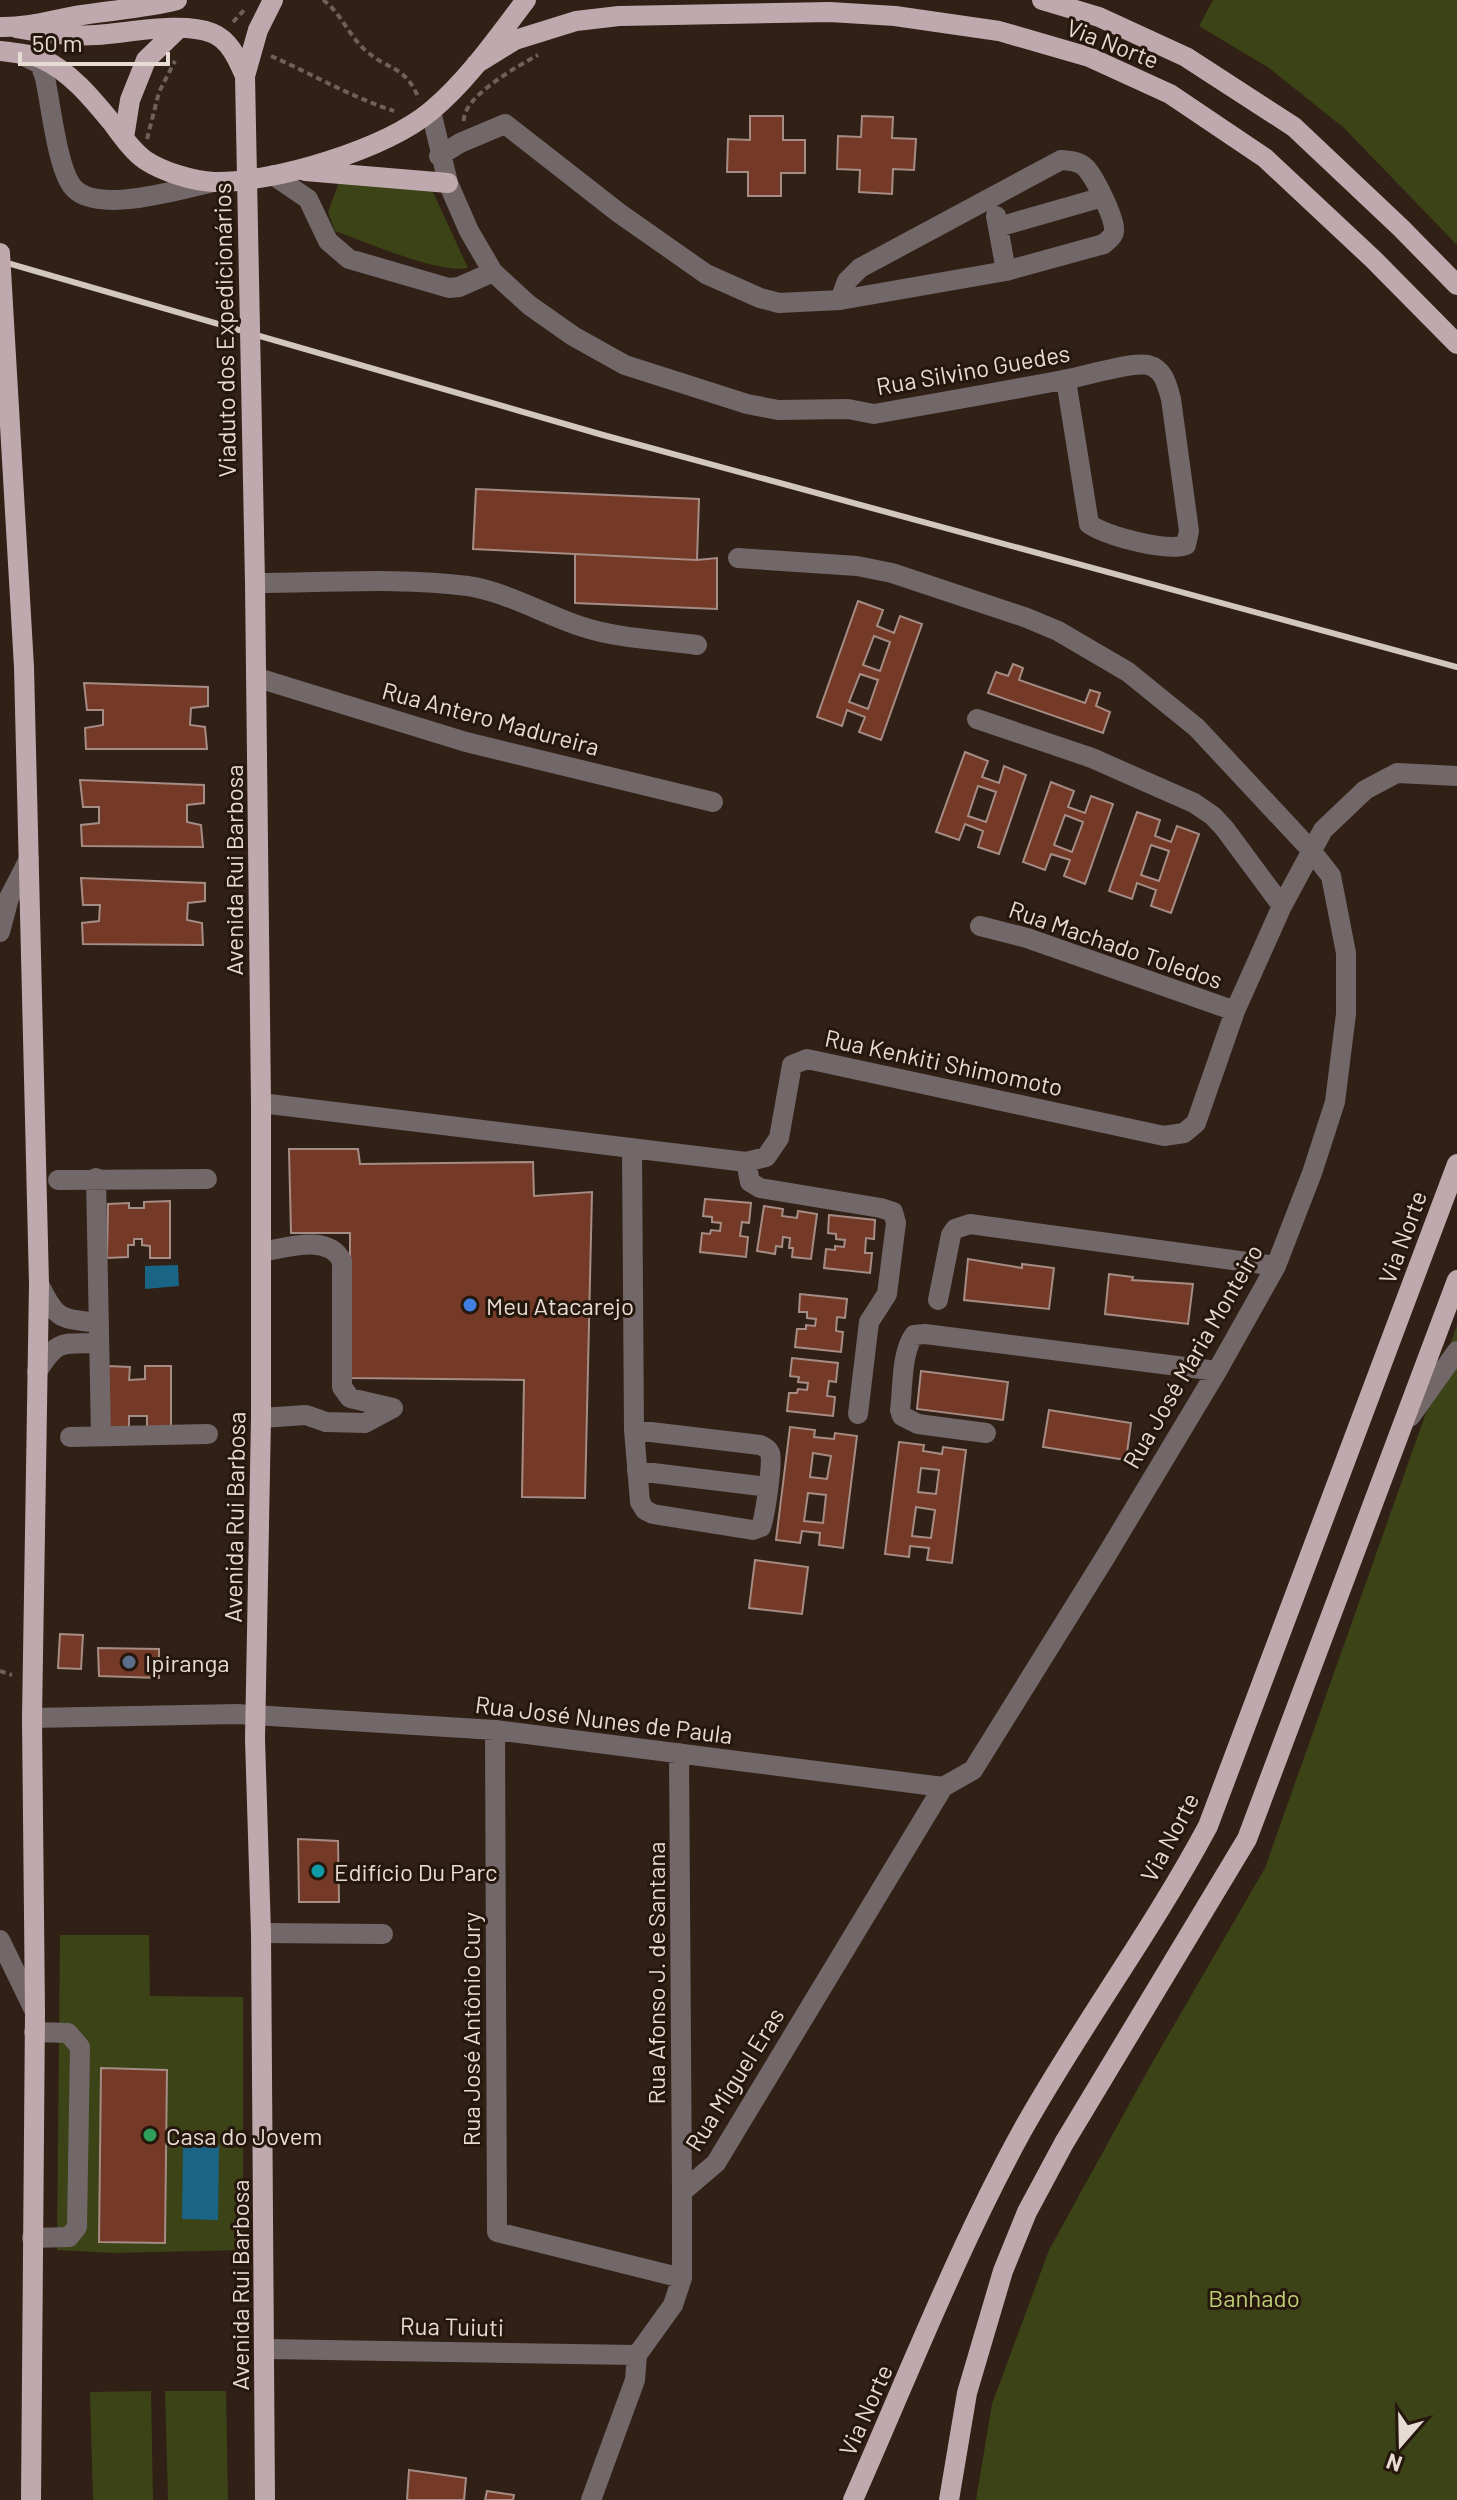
<svg xmlns="http://www.w3.org/2000/svg" width="1457" height="2500" font-family="Barlow,sans-serif">
<style>
.green{fill:#3b4317}
.water{fill:#1a6585}
.building{fill:#743a27;stroke:#a58c84;stroke-width:2;fill-rule:evenodd}
.lines{fill:none;stroke-linecap:round;stroke-linejoin:round}
.path{stroke:#6f6157;stroke-width:4;stroke-dasharray:6 4;stroke-linecap:butt}
.minor{stroke:#726769;stroke-width:20}
.major{stroke:#c0a9ae;stroke-width:20}
.rail{stroke:#d2c7be;stroke-width:6}
.major-bridge{stroke:#c0a9ae;stroke-width:20}
.shop-dot{fill:#3f7fe0;stroke:#26170c;stroke-width:3}
.service-dot{fill:#5c6f8a;stroke:#26170c;stroke-width:3}
.culture-dot{fill:#0f9aa8;stroke:#26170c;stroke-width:3}
.leisure-dot{fill:#2e9e5b;stroke:#26170c;stroke-width:3}
.labels{text-anchor:middle;dominant-baseline:central;stroke-width:6;stroke-linejoin:round;paint-order:stroke}
.street-label{font-size:24px;fill:#e7dcd4;stroke:#26170c}
.poi-label{font-size:24px;fill:#e7dcd4;stroke:#26170c;text-anchor:start}
.park-label{font-size:24px;fill:#bcce74;stroke:#26170c}
</style>
<rect width="100%" height="100%" fill="#302015"/>
<path class="green" d="M1213,0H1457V245L1344,128L1269,68L1199,26Z
M339,182L432,190L468,268C439,274 366,242 335,231L328,212Z
M1457,1325V2500H976L992,2404L1049,2250L1148,2070L1265,1868Z
M60,1935H149L150,1996L243,1997V2250L114,2253L57,2250Z
M151,2391L153,2500H93L90,2392Z
M165,2391H226L228,2500H168Z"/>
<path class="water" d="M178,1265L179,1286L145,1289V1266Z
M183,2145L219,2146L218,2220L182,2219Z"/>
<path class="building" d="M750,116H783V140H805V173H781V196H748V172H727L728,139L750,140Z
M862,116L893,117L892,138L916,139L914,170L893,169L892,194L859,192L860,170L837,169L838,136L861,137Z
M476,489L699,499L697,560L473,549Z
M575,554L697,560L717,558V609L575,603Z
M858,601L883,610L877,626L894,633L900,616L922,624L881,740L859,732L865,717L847,710L842,726L817,717ZM874,636L890,642L880,671L863,665ZM860,674L878,680L868,709L849,702Z
M1013,664L1023,668L1019,680L1085,703L1090,690L1100,693L1096,706L1110,712L1103,733L988,693L996,672L1008,676Z
M84,683L208,687V706L191,708L190,725L205,727L207,749H86L85,728L103,725V710H87Z
M965,752L988,761L982,777L999,783L1004,766L1026,775L999,854L978,847L983,831L965,824L959,840L936,832ZM978,786L996,792L986,822L968,816Z
M80,780L204,785V803L187,805V822L201,825L203,847L82,846L81,825L99,823V807H83Z
M1051,782L1074,791L1068,807L1085,813L1091,796L1113,804L1085,884L1064,876L1070,860L1051,854L1045,870L1023,862ZM1065,815L1083,822L1072,852L1054,845Z
M1137,812L1160,820L1155,836L1171,842L1177,826L1199,834L1171,913L1151,906L1156,890L1137,883L1132,899L1109,891ZM1151,845L1169,851L1159,881L1141,875Z
M81,878L205,883V901L188,903L187,920L202,923L203,945L83,944L82,923L99,921L100,905H83Z
M289,1149H358L360,1164L533,1162L534,1196L592,1192L585,1498L522,1497L524,1380L350,1378V1233H291Z
M705,1199L751,1203L749,1223L742,1222L740,1236L748,1237L746,1257L700,1252L702,1233L710,1234L711,1230L720,1231L721,1223L712,1222V1217L703,1216Z
M170,1201V1258H150V1246L142,1245V1239H134V1245H128V1257L107,1258L108,1204L129,1203V1208H144V1202Z
M764,1206L783,1209L782,1216L797,1218L798,1211L817,1214L811,1259L792,1257L793,1248H789L790,1238L783,1237L782,1247L776,1246L775,1254L757,1251Z
M829,1215L875,1220L874,1239L866,1238L865,1253H872L870,1273L824,1268L826,1249L835,1250V1246L844,1247L845,1240L836,1239V1234L828,1233Z
M968,1259L1022,1268V1264L1054,1268L1049,1309L964,1300Z
M1109,1274L1133,1277L1132,1280L1193,1284L1188,1324L1105,1314Z
M800,1294L847,1299L845,1318L837,1317L836,1331L843,1332L841,1352L795,1347L797,1329H806V1325L815,1326L816,1319L807,1318V1312H799Z
M792,1358L838,1363L836,1382L829,1381L827,1396L835,1397L833,1416L787,1411L789,1393H797L798,1389L807,1390L808,1383L798,1382L799,1377L790,1376Z
M108,1366L130,1367L129,1380L145,1379V1366H171V1431H147V1416H129V1431H108Z
M921,1371L1008,1382L1003,1420L917,1409Z
M1049,1410L1131,1423L1126,1460L1043,1447Z
M790,1427L815,1430L814,1437L834,1439L835,1433L857,1436L843,1548L819,1545L820,1533L802,1531L800,1543L776,1540ZM813,1453L831,1456L827,1479L810,1477ZM808,1493L826,1495L823,1523L804,1521Z
M899,1442L924,1445L923,1451L942,1454L943,1447L966,1450L952,1563L927,1560L929,1548L910,1546L909,1557L885,1554ZM921,1468L939,1470L936,1494L918,1492ZM916,1507L935,1510L931,1538L912,1536Z
M755,1560L808,1567L802,1614L749,1608Z
M60,1634L83,1635L81,1669L58,1668Z
M98,1648L159,1649V1678L99,1676Z
M298,1839L338,1841L339,1902H299Z
M101,2068L167,2070L165,2243L99,2242Z
M409,2470L466,2478L464,2500H407Z
M487,2491L514,2495L513,2500H485Z"/>
<g class="lines">
<path class="path" d="M323,0C341,13 348,34 364,49C387,71 405,64 419,99
M233,22L246,8
M271,56C312,74 351,97 394,111
M464,121C462,97 518,66 538,55
M147,139L159,92L175,61
M0,1671L12,1675"/>
<path class="minor" d="M24,56L40,64L45,78C51,105 57,166 72,186C94,216 180,189 210,183
M431,111L448,183L469,231L493,272L529,305L573,336L625,365L747,404L778,410L848,409L874,414C937,403 1000,392 1063,380C1083,377 1131,361 1148,365C1164,369 1167,385 1171,399L1189,531L1186,545C1165,552 1107,536 1089,524L1066,380
M439,156L460,143L505,124L619,213L706,274L760,298L779,303L840,300L847,281L860,268L1061,160C1071,161 1079,161 1086,168C1095,178 1113,215 1114,228C1115,236 1109,239 1104,244L1006,271L840,300
M273,175L308,199L328,241L349,259L449,288L459,287L493,272
M996,216L1006,271
M998,227L1103,197
M738,558L857,566L892,573L1027,618L1058,631L1128,672L1197,728L1310,849L1331,876L1346,953V1014L1335,1102L1312,1173L1276,1266L1217,1371L1106,1556L973,1770L943,1787
M255,583C324,583 400,577 468,586C507,592 545,615 583,627C615,638 662,640 697,645
M258,678L466,742L713,802
M977,719L1092,758L1194,803L1213,816L1225,829L1282,906
M980,926L1027,938L1235,1011
M0,932L9,898L29,859
M261,1103L746,1162L766,1157L779,1138L792,1065L807,1059L1164,1136L1184,1133L1196,1123L1235,1011L1282,906L1323,830L1365,790L1397,773L1457,776
M632,1148L634,1430L640,1502L645,1510L653,1514L753,1530L761,1527C765,1516 773,1463 770,1453C768,1448 764,1447 760,1445L634,1430
M746,1162L750,1182L760,1188L881,1208L893,1212L896,1223L887,1294L869,1322L858,1414
M96,1178L101,1436
M58,1180L207,1179
M261,1252C285,1248 328,1233 342,1261V1387L350,1398L393,1408
M39,1284C57,1321 60,1318 99,1323
M938,1300L951,1235L955,1229L970,1224L1276,1266
M37,1372C58,1338 62,1344 99,1343
M1410,1417L1457,1351
M261,1418L306,1415L326,1422L365,1423L393,1408
M986,1433L918,1424L902,1416L900,1410C903,1388 901,1353 914,1335L925,1334L1217,1371
M70,1437L208,1434
M637,1471L768,1487
M32,1718L237,1714L495,1730L943,1787
M495,1730L497,2232L682,2278
M679,1753L682,2192
M261,1933L383,1934
M0,1940L35,2012
M32,2238L69,2237L77,2227L80,2047L68,2033L34,2032
M266,2349L637,2355
M591,2500L635,2380L637,2355L673,2305L682,2278V2192L716,2163L943,1787"/>
<path class="major" d="M1042,0L1099,17L1186,57L1294,127L1401,228L1457,285
M0,27C28,28 55,19 82,15C114,10 146,8 177,0
M16,28C42,33 69,37 96,35C129,33 181,21 212,33C230,40 238,60 245,76
M0,51C14,53 29,53 42,59C70,71 94,101 113,124C122,136 133,152 145,160C163,172 193,181 214,182C275,183 385,149 431,111C468,80 497,38 526,0
M476,64L515,40L576,21L619,16L830,12L895,16L999,31L1089,57L1170,94L1265,158L1373,259L1457,344
M245,76L258,30L273,0
M124,138L130,100L146,60L178,29
M305,171L448,183
M255,583L261,1103V1418L255,1739L261,1933L265,2500
M24,667L39,1284L32,1718L35,2012L31,2500
M853,2500C907,2378 958,2247 1022,2131C1080,2027 1152,1931 1208,1826L1457,1164
M949,2500L967,2393L1003,2271L1027,2212L1064,2143L1247,1839L1457,1280"/>
<path class="rail" d="M0,261L603,435L1457,667"/>
<path class="major-bridge" d="M245,76L255,583
M0,253L24,667"/>
</g>
<circle class="shop-dot" cx="470" cy="1305" r="8"/>
<circle class="service-dot" cx="129" cy="1662" r="8"/>
<circle class="culture-dot" cx="318" cy="1871" r="8"/>
<circle class="leisure-dot" cx="150" cy="2135" r="8"/>
<g class="labels">
<g class="street-label">
<text transform="translate(1113 43) rotate(21)">Via Norte</text>
<text transform="translate(224 330) rotate(-91)">Viaduto dos Expedicionários</text>
<text transform="translate(973 369) rotate(-10)">Rua Silvino Guedes</text>
<text transform="translate(491 718) rotate(15)">Rua Antero Madureira</text>
<text transform="translate(233 870) rotate(-90)">Avenida Rui Barbosa</text>
<text transform="translate(1116 944) rotate(19)">Rua Machado Toledos</text>
<text transform="translate(944 1062) rotate(12)">Rua Kenkiti Shimomoto</text>
<text transform="translate(1402 1237) rotate(-70)">Via Norte</text>
<text transform="translate(1192 1356) rotate(-60)">Rua José Maria Monteiro</text>
<text transform="translate(234 1517) rotate(-89)">Avenida Rui Barbosa</text>
<text transform="translate(604 1719) rotate(7)">Rua José Nunes de Paula</text>
<text transform="translate(1169 1837) rotate(-62)">Via Norte</text>
<text transform="translate(655 1973) rotate(-90)">Rua Afonso J. de Santana</text>
<text transform="translate(470 2029) rotate(-90)">Rua José Antônio Cury</text>
<text transform="translate(734 2079) rotate(-58)">Rua Miguel Eras</text>
<text transform="translate(239 2285) rotate(-90)">Avenida Rui Barbosa</text>
<text transform="translate(452 2326) rotate(1)">Rua Tuiuti</text>
<text transform="translate(865 2410) rotate(-66)">Via Norte</text>
</g>
<g class="poi-label">
<text x="486" y="1305">Meu Atacarejo</text>
<text x="145" y="1662">Ipiranga</text>
<text x="334" y="1871">Edifício Du Parc</text>
<text x="166" y="2135">Casa do Jovem</text>
</g>
<g class="park-label">
<text x="1254" y="2297">Banhado</text>
</g>
</g>
<g transform="translate(1401 2444) rotate(200)" stroke="#26170c" stroke-width="6" paint-order="stroke">
<path d="M0-6L14 30L0 20L-14 30Z" fill="#e7dcd4"/>
<text y="-12" font-size="22" font-weight="bold" text-anchor="middle" fill="#e7dcd4">N</text>
</g>
<path d="M20 52v12h148v-12" fill="none" stroke="#e7dcd4" stroke-width="4"/>
<text x="32" y="52" font-size="24" fill="#e7dcd4" stroke="#26170c" stroke-width="6" paint-order="stroke">50 m</text>
</svg>
